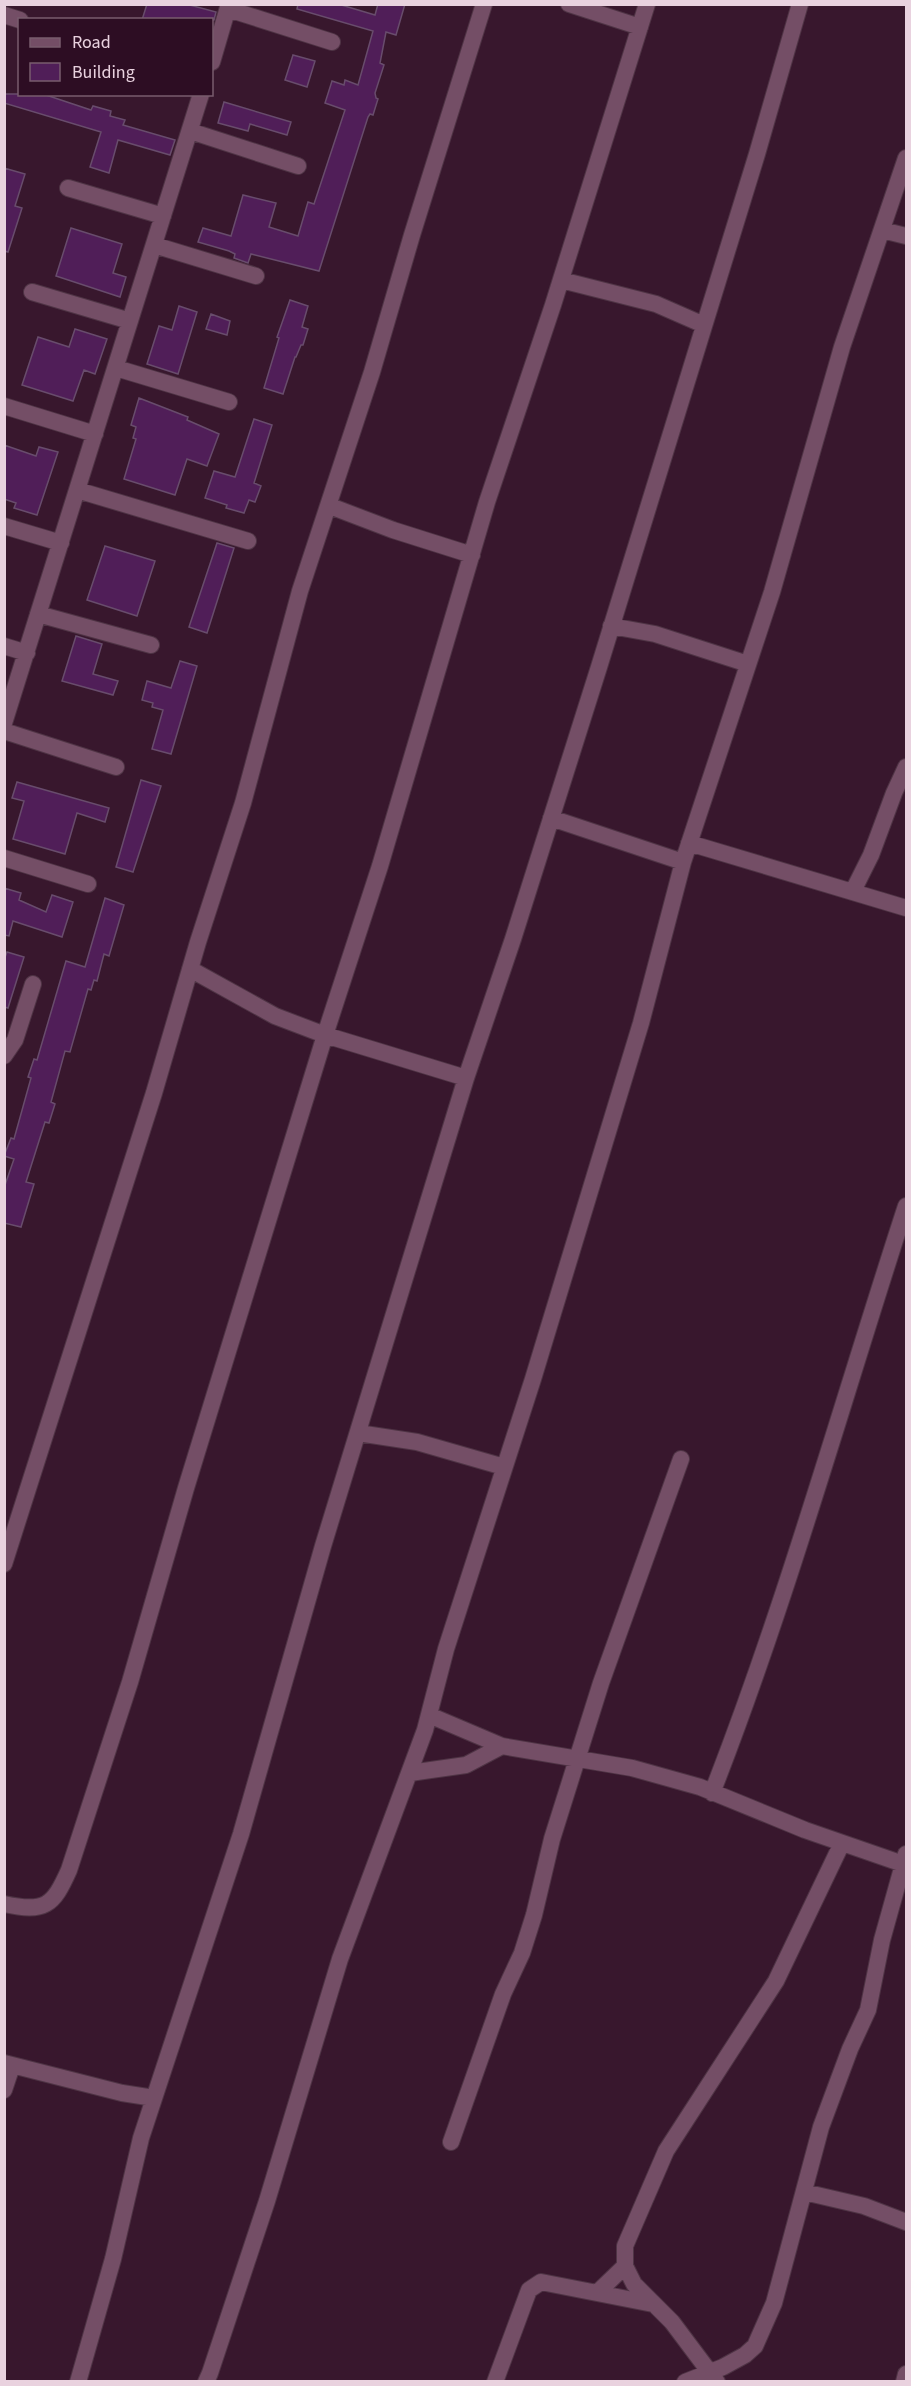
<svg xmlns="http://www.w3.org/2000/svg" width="911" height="2386" font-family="'Source Sans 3',sans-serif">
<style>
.building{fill:#501e58;stroke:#684c6c;stroke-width:1.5}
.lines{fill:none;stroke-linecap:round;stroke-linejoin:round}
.minor-casing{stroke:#4f3445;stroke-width:18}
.minor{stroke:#744e66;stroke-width:16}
</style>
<rect width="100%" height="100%" fill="#38172d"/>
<path class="building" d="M147,4H186L216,12L214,20H142Z
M298,4H338L375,15L378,4H405L396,35L386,32L380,63L384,65L375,93L376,98L378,99L373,115L370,114L368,117L319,271L251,254L248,263L234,258L235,254L229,251L198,242L203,228L231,236L243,195L276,203L269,227L298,236L308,202L314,204L345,110L325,103L332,81L344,85L345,80L358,85L373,31L297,9Z
M293,55L315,61L307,87L285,80Z
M4,94H43L91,110L93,106L111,111L110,116L125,120L123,125L175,140L170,155L118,140L109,173L90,167L101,132L4,103Z
M224,102L291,122L287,135L250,124L248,131L218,123Z
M4,168L25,174L15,206L22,208L8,252L4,251Z
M71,228L122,244L113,273L126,277L120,297L56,276Z
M290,300L308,306L302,327L308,329L303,345H301L296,357H295L283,394L264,388L279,338L277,337Z
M179,306L197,312L178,374L147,364L159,326L172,330Z
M211,314L230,321L227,335L206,329Z
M75,329L107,339L95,374L84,370L73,401L22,385L38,337L69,347Z
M139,398L188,417L187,420L219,434L207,466L187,459L175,495L124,479L136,439L133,438L136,427L131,425Z
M254,419L272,425L254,483L261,486L255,502L249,500L244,513L226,508L227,505L205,498L214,471L235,477Z
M4,445L36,456L39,447L58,452L37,515L14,508L16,503L4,499Z
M217,543L234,548L207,633L189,627Z
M105,546L155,561L137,616L87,600Z
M76,636L102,644L93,674L118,681L113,695L62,681Z
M180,661L197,666L171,754L152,749L163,710L152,707L153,703L142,700L147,681L171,688Z
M141,780L161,786L133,872L116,867Z
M17,782L109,808L105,822L77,813L65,854L13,839L24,801L12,798Z
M4,888L21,893L19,900L46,912L52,895L73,902L62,937L13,921L9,936L4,935Z
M105,898L124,905L109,956L104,954L97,981L94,980L91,990L88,989L70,1052L65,1051L51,1102L55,1104L49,1123L45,1122L26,1182L34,1184L21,1227L4,1223V1188L14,1159L4,1156L11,1138L14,1139L31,1078L28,1077L34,1059L37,1060L66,961L85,967Z
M7,952L24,957L8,1008L4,1007V960Z"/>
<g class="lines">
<g class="minor-casing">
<path id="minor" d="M569,4L640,27
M228,9L332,42
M4,15L20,20
M212,62L229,4
M190,131L298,166
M68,188L163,216
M882,230L906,236
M154,245L256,276
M561,280L656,304L704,325
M32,292L130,321
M116,368L229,402
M4,406L95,434
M77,490L248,541
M330,506L393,530L472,555
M4,526L61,543
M38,614L151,645
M611,626L655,634L748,664
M4,646L27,653
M4,723L201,94
M4,731L116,767
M551,818L683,862
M689,843L906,908
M4,858L88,884
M853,891L871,855L894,793L906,767
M190,969L275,1016L325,1035L466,1078
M4,1056L15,1040L33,984
M358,1433L417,1442L504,1467
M4,1564L154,1093L198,942L243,803L300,591L372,372L412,235L484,4
M429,1715L502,1746L632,1768L700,1787L805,1830L906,1865
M410,1773L466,1765L502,1746
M712,1793C787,1601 842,1402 906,1206
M4,1904C45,1913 53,1906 69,1870L130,1682L186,1488L325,1035L380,866L487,502L553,305L647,4
M4,2063L122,2093L154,2098
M4,2090L12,2066
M451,2142L503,1994L522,1953L534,1915L552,1839L601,1683L681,1459
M804,2192L864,2206L906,2222
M598,2292L625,2266
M78,2382L113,2259L141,2138L241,1834L323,1546L466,1078L513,939L599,667L757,154L800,4
M206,2382L210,2373L267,2201L340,1959L425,1730L446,1649L533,1379L641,1023L683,862L772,592L842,347L906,158
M495,2382L529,2290L541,2282L653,2304
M685,2382L723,2367L745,2355L755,2346L774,2303L821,2127L850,2049L868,2010L882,1940L906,1854
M717,2382L672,2322L634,2284L625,2266V2246L666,2151L776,1981L842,1843
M904,2382L906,2374"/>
</g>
<use href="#minor" class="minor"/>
</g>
<rect width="911" height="2386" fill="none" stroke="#e9d2df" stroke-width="12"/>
<rect x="18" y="18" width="195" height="78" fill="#2d0d23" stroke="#785c6e" stroke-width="1.5"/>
<rect x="30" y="38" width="30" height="9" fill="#744e66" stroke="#785c6e" stroke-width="1.5"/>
<text x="72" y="48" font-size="18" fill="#e9d2df">Road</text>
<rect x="30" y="63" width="30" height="18" fill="#501e58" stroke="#785c6e" stroke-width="1.5"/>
<text x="72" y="78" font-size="18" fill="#e9d2df">Building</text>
</svg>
